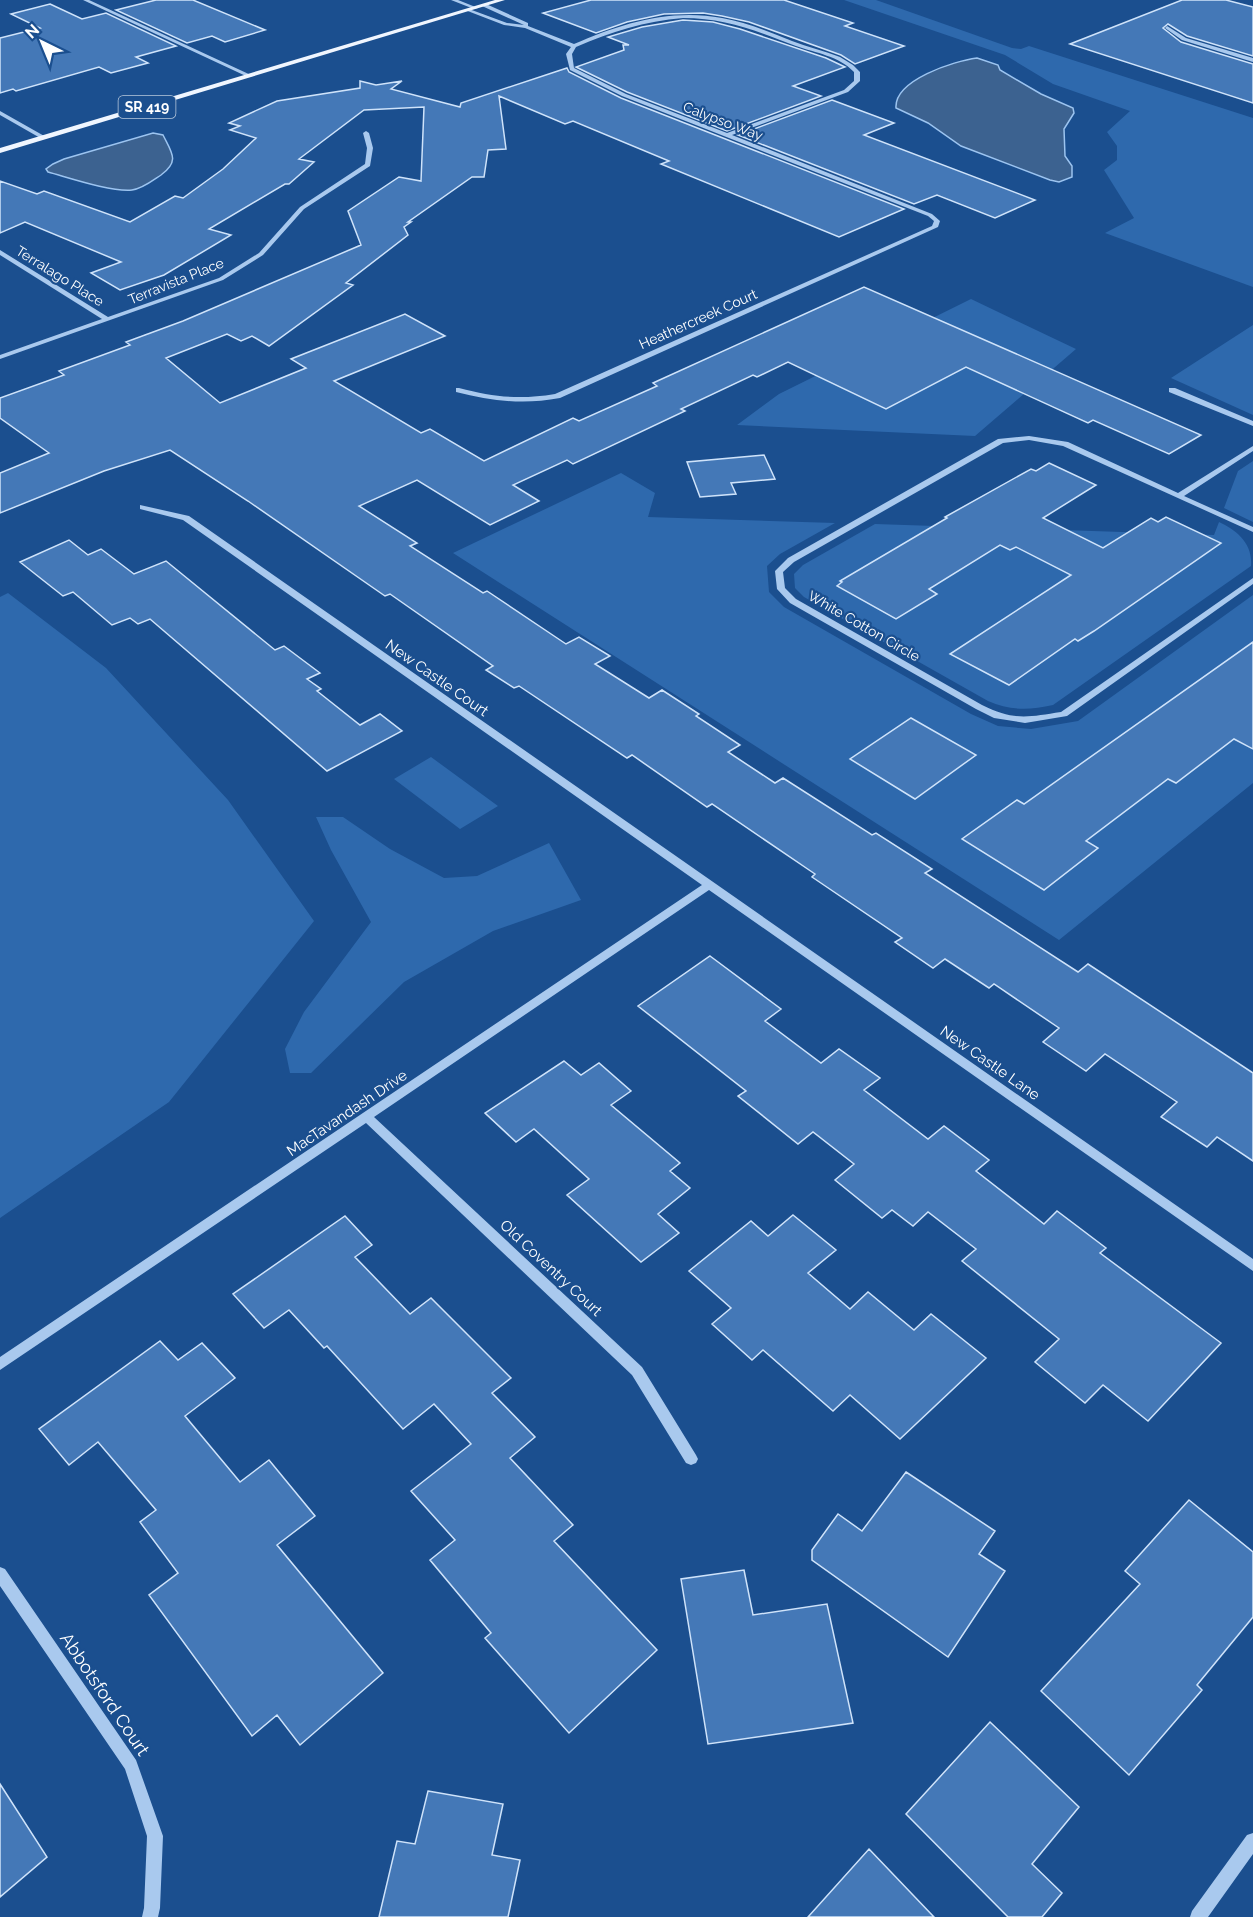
<svg xmlns="http://www.w3.org/2000/svg" width="1253" height="1917" font-family="Raleway,sans-serif">
<style>
.green{fill:#2e69ad}
.water{fill:#3c6290;stroke:#9cc4f0;stroke-width:1.5}
.building{fill:#4478b7;stroke:#cfe3fa;stroke-width:1.5}
.lines{fill:none;stroke-linecap:round;stroke-linejoin:round}
.minor{fill:#a9c9ee;fill-rule:evenodd}
.major{fill:#f0f6ff;fill-rule:evenodd}
.labels{text-anchor:middle;dominant-baseline:central;stroke-width:4.5;stroke-linejoin:round;paint-order:stroke}
.shield{fill:#1b4f8f;stroke:#bbcadd;stroke-width:1.5}
.shield-label{font-size:14px;font-weight:bold;fill:#fff}
.far-street-label{font-size:14px;fill:#fff;stroke:#1b4f8f}
.street-label{font-size:15px;fill:#fff;stroke:#1b4f8f}
.near-street-label{font-size:18px;fill:#fff;stroke:#1b4f8f}
</style>
<rect width="100%" height="100%" fill="#1b4f8f"/>
<path class="green" d="M844,0H876L1012,48L1021,49L1029,46L1253,118V287L1105,233L1134,218L1104,170L1117,160V146L1107,132L1130,111L1053,84L1005,55Z
M971,299L1076,349L975,436L737,425L779,394Z
M1253,325V415L1171,378Z
M1253,461V522L1224,508L1238,471Z
M621,473L655,493L648,517L835,523L780,554L767,566L769,592L784,607L971,714L998,726L1031,729L1078,721L1253,595V783L1059,940L453,553Z
M1219,522C1236,530 1253,543 1251,566L1053,705C1030,710 1010,711 988,701L804,597L795,588L794,574L803,565L875,524L1214,535Z
M8,593L106,668L228,800L314,921L169,1102L0,1218V597Z
M431,757L498,806L460,829L394,779Z
M316,817H343L390,849L444,878L477,876L549,843L581,900L493,931L404,982L311,1073H290L285,1049L304,1012L371,922L331,850Z"/>
<path class="water" d="M977,58L998,65L1000,70L1041,94L1073,108L1074,113L1064,129L1065,156L1072,166V177L1059,182L1050,180L961,146L928,123L896,108C894,80 954,61 977,58Z
M153,133L163,135C172,153 180,161 161,175C152,181 142,189 132,190C111,192 70,178 48,172L46,169L53,164L64,159Z"/>
<path class="building" d="M156,0H193L265,30L225,42L212,36L187,43L116,10Z
M591,0H784L853,23L845,26L904,46L855,64L841,55L749,22L722,16L703,13L664,14L627,22L596,33L543,13Z
M1182,0H1226L1253,7V56L1187,36L1168,24L1163,28L1181,42L1253,64V103L1070,44Z
M50,4L82,19L106,13L176,46L136,57L148,63L111,73L99,67L16,91L13,89L0,93V38L40,28L11,14Z
M683,20L713,22L740,29L826,58L845,67L793,86L821,96L727,131L627,92L576,67L624,50L623,45H629L608,37L642,27Z
M567,68L569,72L621,98L904,209L839,237L661,164L669,161L573,121L565,124L499,96L506,149L488,150L484,177H472L408,222H411L404,227L408,235L346,283L353,285L269,346L252,336L241,341L227,334L166,358L220,403L306,368L291,359L405,314L445,336L334,381L421,433L430,429L484,461L573,418L579,421L657,386L653,383L864,287L1201,435L1169,454L1093,420L1088,423L966,367L886,409L788,362L757,377L753,375L681,409L685,411L573,464L567,460L513,485L539,501L490,525L417,480L359,506L417,543L410,546L483,593L487,591L566,644L579,637L610,656L595,664L649,698L662,690L699,714L696,716L740,745L728,752L775,783L783,778L872,835L876,833L932,869L925,873L1078,972L1088,964L1253,1073V1161L1217,1137L1207,1147L1161,1117L1177,1102L1105,1054L1086,1071L1043,1042L1059,1028L994,984L989,988L945,959L933,968L895,942L902,938L812,877L815,874L712,804L707,807L632,755L627,758L519,686L514,688L486,670L493,666L390,594L385,596L248,501L170,450L104,471L0,513V473L49,453L0,418V398L64,375L59,371L130,345L126,342L183,321L361,245L348,211L399,177L421,181L424,107L364,110L299,159L314,162L289,184H285L209,229L231,235L164,275L120,290L91,273L121,262L25,222L0,233V181L37,194L44,191L130,222L175,196L183,198L223,169L256,138L230,130L240,126L229,123L277,101L360,88V81L376,85L402,81L391,89L460,107L461,103Z
M832,100L894,123L864,135L1035,200L995,218L937,195L914,204L738,135Z
M764,455L775,479L731,483L736,494L700,497L687,462Z
M1049,463L1096,485L1043,518L1103,548L1151,518L1158,522L1166,517L1221,543L1094,631L1078,641L1075,639L1009,685L950,654L1071,575L1016,547L1010,550L1000,545L929,589L937,594L896,619L837,586L842,582L840,581L947,518L945,517L1031,469L1036,471Z
M69,540L88,555L101,549L134,574L166,561L275,650L284,646L320,673L307,679L321,689L317,691L360,725L380,714L402,731L327,771L150,619L138,624L130,618L112,625L73,592L63,596L20,562Z
M1253,642V749L1234,739L1176,783L1168,779L1086,841L1098,848L1044,890L962,839L1017,800L1024,804Z
M911,718L976,755L915,799L850,759Z
M710,956L781,1009L765,1021L821,1063L839,1049L880,1078L864,1090L928,1139L944,1126L989,1160L976,1171L1044,1224L1057,1211L1106,1248L1100,1253L1221,1343L1148,1421L1103,1385L1085,1403L1035,1362L1059,1339L962,1261L976,1249L928,1212L913,1226L892,1210L882,1218L835,1180L854,1164L813,1132L798,1144L738,1096L746,1091L638,1006Z
M564,1061L581,1075L599,1063L631,1091L611,1105L680,1163L670,1171L690,1188L658,1214L679,1233L641,1262L567,1195L589,1179L534,1129L516,1142L485,1113Z
M793,1215L836,1250L808,1273L850,1309L868,1292L914,1330L931,1314L986,1358L900,1439L850,1395L833,1411L763,1350L752,1360L712,1324L731,1308L689,1271L751,1221L768,1236Z
M345,1216L372,1245L355,1257L410,1314L431,1298L511,1378L492,1393L535,1437L510,1458L573,1525L554,1541L657,1650L569,1733L485,1638L491,1633L430,1560L455,1540L411,1491L471,1444L434,1404L403,1429L327,1346L324,1348L289,1310L264,1328L233,1294Z
M160,1341L178,1360L202,1343L235,1378L185,1416L240,1482L269,1460L315,1516L277,1545L383,1673L300,1745L277,1715L252,1736L149,1595L178,1573L140,1522L156,1510L98,1442L69,1465L39,1429Z
M906,1472L995,1531L979,1554L1005,1571L948,1657L812,1560V1550L838,1514L862,1531Z
M1189,1500L1253,1552V1617L1197,1685L1202,1690L1129,1775L1041,1691L1140,1584L1125,1571Z
M744,1570L753,1615L827,1604L853,1723L708,1744L681,1579Z
M990,1722L1079,1807L1032,1864L1062,1893L1042,1917H1008L906,1814Z
M0,1784L47,1857L0,1897Z
M428,1791L503,1804L492,1855L520,1860L508,1917H379L397,1841L415,1844Z
M869,1849L934,1917H808Z"/>
<g class="lines">
<path class="minor" d="M83,0H89L253,76L248,77Z
M451,0H458L478,8L474,9Z
M482,4H486L528,23V26L574,44C620,24 670,8 722,18C746,22 769,32 792,41C808,47 824,51 840,57L853,65L860,72V81L848,92L732,135L932,214L940,221L938,227L560,398C523,405 492,401 456,392V388H459C494,397 519,400 555,394L932,226L934,221L928,216L622,96L570,70L566,54L571,47L525,28L504,25L465,10L469,9L507,23L524,25L482,6ZM683,18C725,18 757,31 796,46C816,53 839,56 854,72V81L844,90L727,133L626,94L574,68L572,54L576,47C611,32 645,21 683,18Z
M1167,26L1186,38L1253,58V62L1182,40L1165,28Z
M0,111L46,137L47,138L42,139L0,115Z
M366,131L369,133L373,148L370,166L304,209L263,255L223,280L0,359V355L102,319L0,255V250L108,317L219,278L259,253L300,207L365,164L367,148L363,133Z
M1169,388H1175L1253,421V426L1169,392Z
M1029,436L1068,442L1178,493L1253,446V451L1184,496L1253,527V532L1063,446L1029,440L1003,443L794,562L783,572L785,588L796,599L982,705C1014,721 1028,717 1061,712L1253,578V584L1067,716L1025,723L994,718L976,709L790,603L777,589L775,571L788,558L998,439Z
M140,505L189,516L1253,1259V1271L709,890L374,1117L642,1367L696,1455L698,1459L696,1463L691,1465L686,1463L632,1375L366,1123L0,1370V1357L702,885L183,520L140,509Z
M0,1567L5,1569L136,1760L163,1836L160,1908L158,1917H142L144,1908L147,1836L125,1769L0,1586Z
M1253,1833V1854L1208,1917H1190L1192,1911L1247,1835Z"/>
<path class="major" d="M495,0H505L0,153V148Z"/>
</g>
<g class="labels">
<rect class="shield" x="118.5" y="96" width="57" height="22" rx="4.5"/>
<g class="shield-label">
<text x="147" y="107">SR 419</text>
</g>
<g class="far-street-label">
<text transform="translate(723 121) rotate(21)">Calypso Way</text>
<text transform="translate(60 276) rotate(32)">Terralago Place</text>
<text transform="translate(176 281) rotate(-22)">Terravista Place</text>
<text transform="translate(698 319) rotate(-24)">Heathercreek Court</text>
<text transform="translate(864 626) rotate(30)">White Cotton Circle</text>
</g>
<g class="street-label">
<text transform="translate(437 678) rotate(35)">New Castle Court</text>
<text transform="translate(990 1063) rotate(35)">New Castle Lane</text>
<text transform="translate(347 1113) rotate(-34)">MacTavandash Drive</text>
<text transform="translate(551 1268) rotate(43)">Old Coventry Court</text>
</g>
<g class="near-street-label">
<text transform="translate(105 1694) rotate(56)">Abbotsford Court</text>
</g>
</g>
<g transform="translate(42 42) rotate(317)" stroke="#1b4f8f" stroke-width="4.5" paint-order="stroke">
<path d="M0-4.5L10 22L0 15L-10 22Z" fill="#ffffff"/>
<text y="-9" font-size="16" font-weight="bold" text-anchor="middle" fill="#ffffff">N</text>
</g>
</svg>
